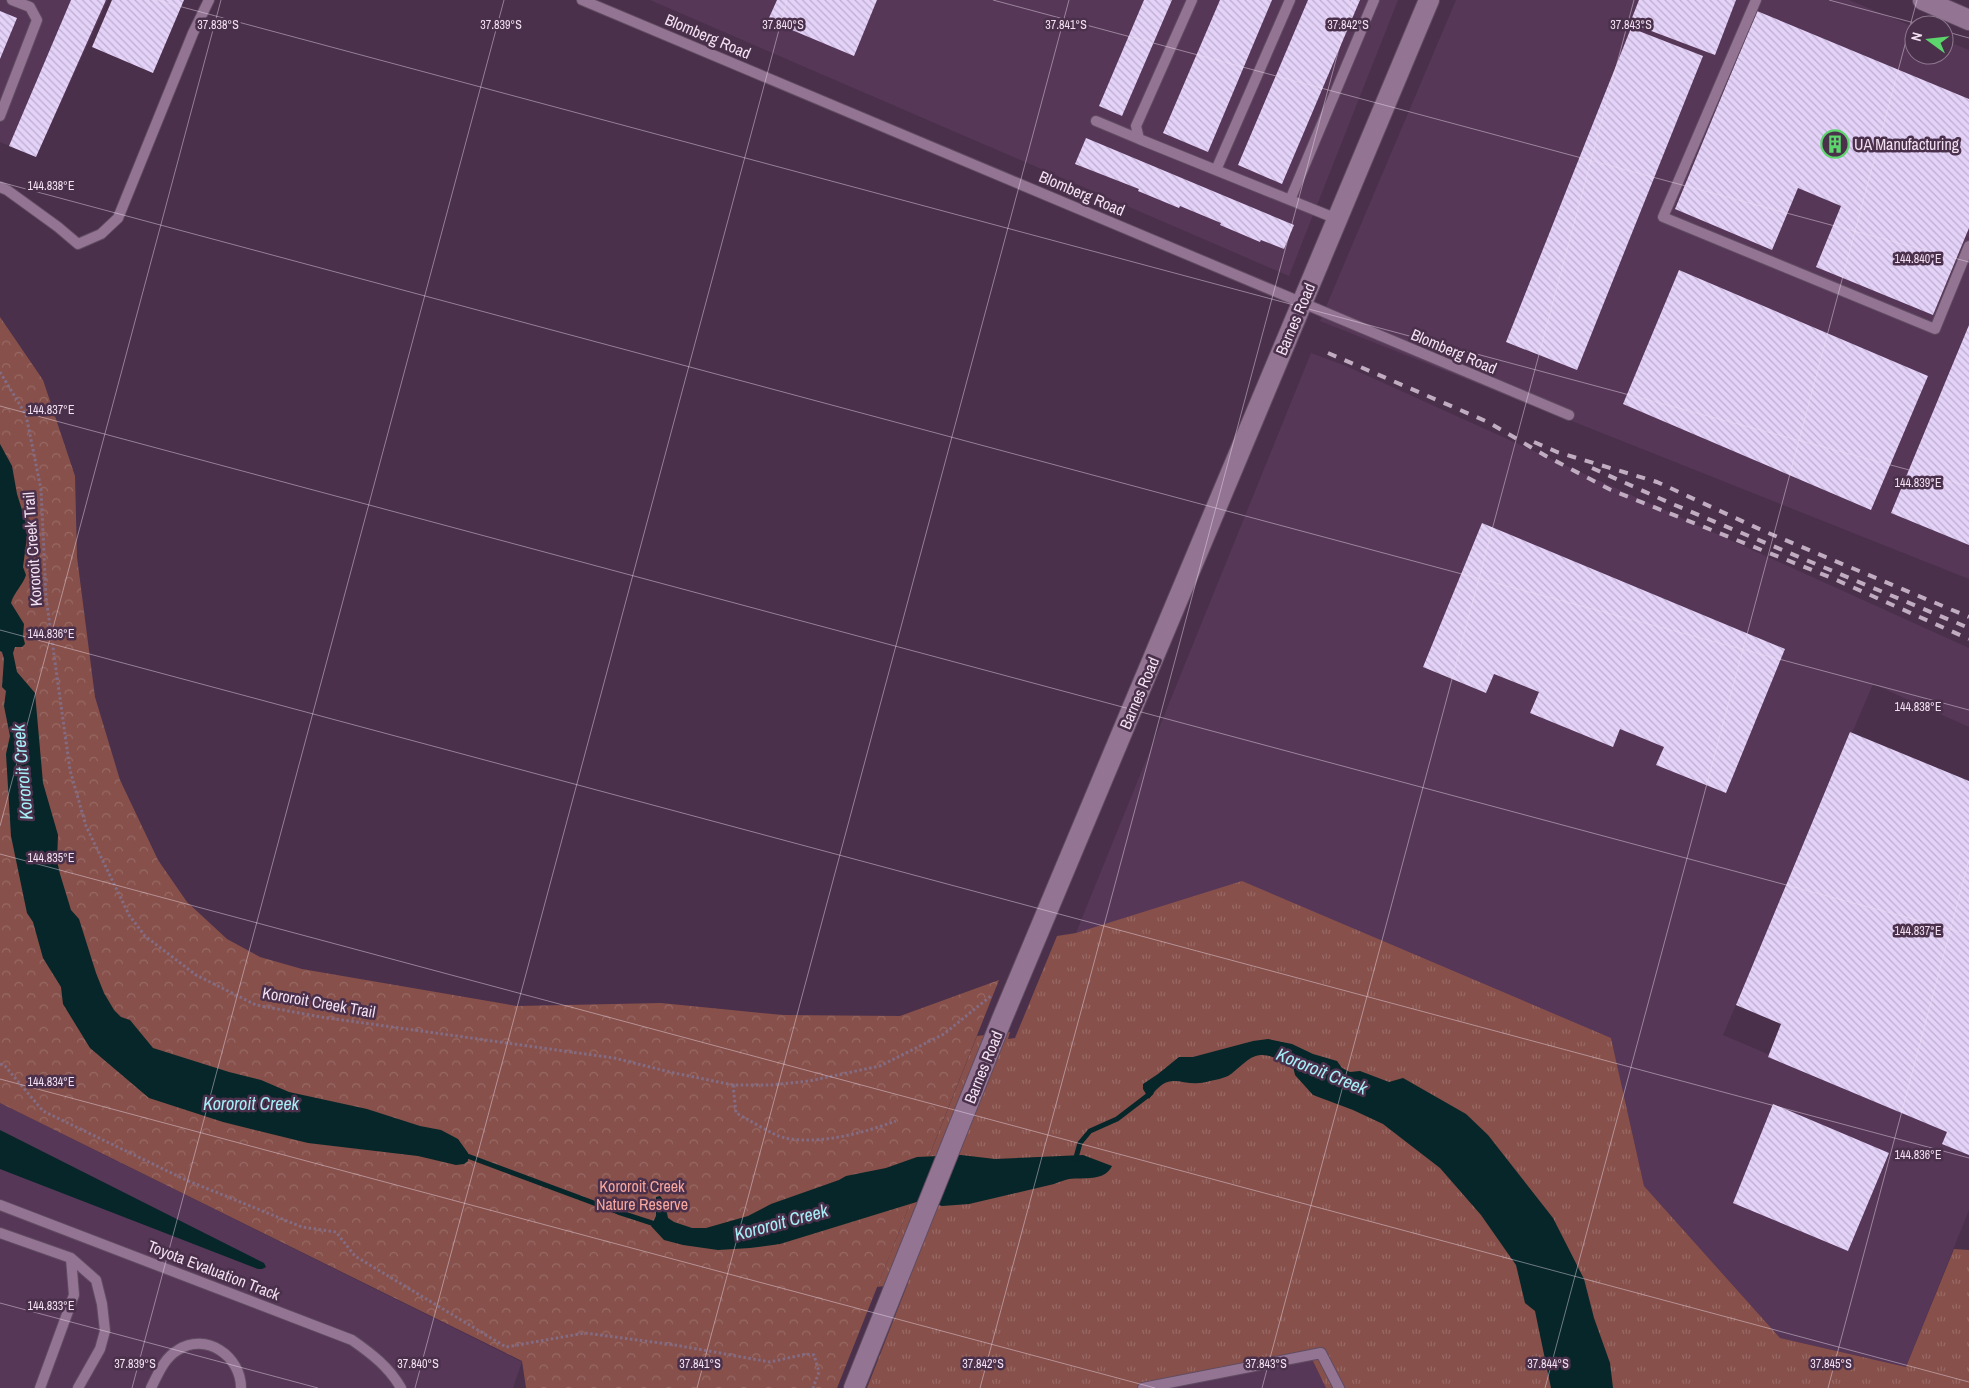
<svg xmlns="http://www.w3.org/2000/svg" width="1969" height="1388" font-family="'Archivo Narrow',sans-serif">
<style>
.built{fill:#563757}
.grass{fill:url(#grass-tufts)}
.park{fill:url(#park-crowns)}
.water{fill:#062629}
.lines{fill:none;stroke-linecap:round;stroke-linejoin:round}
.stream{stroke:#062629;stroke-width:5}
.building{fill:url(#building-back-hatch)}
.service-casing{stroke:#624c62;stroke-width:12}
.minor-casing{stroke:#624c62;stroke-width:22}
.path{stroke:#836c84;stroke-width:3;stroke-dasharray:2.5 2.5;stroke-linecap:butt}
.service{stroke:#937593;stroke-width:10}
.minor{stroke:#937593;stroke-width:20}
.rail{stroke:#c1adc1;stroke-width:4;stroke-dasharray:9 9;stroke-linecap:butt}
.ticks{fill:none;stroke:#f2e1f2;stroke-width:1;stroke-opacity:0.45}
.labels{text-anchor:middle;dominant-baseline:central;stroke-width:5;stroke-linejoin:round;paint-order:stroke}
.street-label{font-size:16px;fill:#f2e1f2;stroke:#4a304b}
.poi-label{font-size:16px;fill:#f2e1f2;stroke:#4a304b;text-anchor:start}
.park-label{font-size:16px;fill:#f7a79e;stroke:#4a304b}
.water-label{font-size:18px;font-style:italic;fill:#a6eff8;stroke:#4a304b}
.ticks-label{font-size:12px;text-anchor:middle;fill:#f2e1f2;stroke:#4a304b;stroke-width:5;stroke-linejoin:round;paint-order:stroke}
</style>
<defs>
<pattern id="grass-tufts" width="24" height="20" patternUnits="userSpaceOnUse" patternTransform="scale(1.25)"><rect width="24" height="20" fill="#87504a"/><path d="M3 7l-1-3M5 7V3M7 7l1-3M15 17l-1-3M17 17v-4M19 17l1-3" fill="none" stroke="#986965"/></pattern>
<pattern id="park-crowns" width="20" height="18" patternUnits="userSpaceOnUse" patternTransform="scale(1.25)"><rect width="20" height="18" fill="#87504a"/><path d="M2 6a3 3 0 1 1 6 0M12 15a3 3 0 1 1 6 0" fill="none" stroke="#986965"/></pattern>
<pattern id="building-back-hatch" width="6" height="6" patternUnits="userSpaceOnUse" patternTransform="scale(1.25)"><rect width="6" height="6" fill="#e4d2f9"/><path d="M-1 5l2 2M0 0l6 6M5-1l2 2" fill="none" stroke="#bdaecd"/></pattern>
</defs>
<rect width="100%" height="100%" fill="#4a304b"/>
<path class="built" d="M0,0H108L36,157L0,142Z
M650,0H1398L1289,276Z
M1456,0H1849L1914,27V55H1944V40L1969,50V579L1320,321Z
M1311,353L1346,366L1969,648V727L1873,684L1723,1035L1969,1140V1210L1906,1367L1780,1338L1644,1186L1611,1038L1076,933Z
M0,1103L522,1362L513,1388H0Z
M1310,1355L1326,1388H1147Z"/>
<path class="grass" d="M1242,881L1611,1038L1644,1186L1780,1338L1906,1367L1954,1249L1969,1250V1388H1326L1310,1355L1147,1388H867L908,1283L877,1287L977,1036L1010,1032L1008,1039L1015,1038L1057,936L1076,933Z"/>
<path class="park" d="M0,317L43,380L75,476L77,557L95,697L120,780L158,860L187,902L227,939L260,957L302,969L517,1006L661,1003L783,1015L900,1016L999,980L837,1388H526L522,1361L0,1103Z"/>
<path class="water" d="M0,444L12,466L17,494L28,529L23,567L26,575C23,585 14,592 11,603L24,624L23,636L25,644L22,647H15L13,653L17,672L35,693L43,783L58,835L57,861L60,874L71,910L79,919L96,973L104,993L114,1010L121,1017L130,1020L153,1048L229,1072L261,1080L289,1092L367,1109L420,1126L441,1130L458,1139L468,1153V1161L464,1164L456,1165L418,1156L308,1143L223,1122L149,1098L90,1048L63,1004L61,987L43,958L33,922L27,913L11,836L6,754L10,736L4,706L6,691L2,687L4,659L2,652L0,651Z
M1268,1039L1292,1044L1313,1054L1337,1061L1342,1068L1350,1072L1360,1071L1389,1082L1403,1078L1466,1114L1488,1135L1553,1218L1584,1279L1594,1318L1610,1363L1613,1388H1551L1535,1311L1525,1303L1516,1265L1481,1215L1440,1168L1383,1124L1353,1110L1313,1095L1295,1075L1293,1066C1283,1062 1271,1054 1260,1055C1248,1056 1238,1070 1228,1076C1223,1078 1216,1080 1210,1081C1181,1090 1171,1066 1149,1099L1143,1089V1084L1158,1074L1179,1057H1193L1253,1041Z
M0,1130L264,1263L266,1267L262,1269H258L0,1169Z
M961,1155L995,1159L1083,1155L1112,1166C1104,1182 1084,1177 1069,1179C1064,1180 1059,1182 1054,1184L969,1204L942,1206L923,1200L780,1244L750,1248L718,1250L683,1245L664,1240L651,1226L656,1216V1197L660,1196C666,1203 666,1209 668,1218L674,1222L692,1228H706L748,1216L771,1204L839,1180L846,1176L886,1168L917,1157Z"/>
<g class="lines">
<path class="stream" d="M462,1154L618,1212L658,1225
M1075,1161L1080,1143L1090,1131L1117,1119L1151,1093"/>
</g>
<path class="building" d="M71,0H106L36,157L9,146Z
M112,0H184L153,73L92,47Z
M777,0H877L854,56L768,20Z
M1144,0H1172L1122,116L1099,106Z
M1220,0H1272L1208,152L1163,133Z
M1308,0H1360L1282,184L1238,165Z
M1639,0H1736L1715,55L1630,23Z
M0,11L17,18L0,59Z
M1757,11L1969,99V228L1933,315L1816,267L1841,206L1798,188L1772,250L1675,209Z
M1631,28L1703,56L1577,370L1506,342Z
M1086,138L1294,225L1284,249L1261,240L1260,242L1220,225L1221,223L1180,206L1179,208L1138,191L1139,189L1075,164Z
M1679,270L1928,376L1871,510L1623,404Z
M1969,325V545L1891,513Z
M1482,523L1785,649L1726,793L1656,765L1664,747L1620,729L1613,747L1530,713L1539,692L1494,674L1486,693L1423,667Z
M1850,732L1969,781V1155L1942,1144L1947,1132L1768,1057L1781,1024L1736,1005Z
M1773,1104L1889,1153L1848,1251L1733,1203Z"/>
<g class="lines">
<g class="service-casing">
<path id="service" d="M582,0L1569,415
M1192,0L1136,126L1139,139L1337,219
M1756,0L1663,217L1935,329L1969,246
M0,116L37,20L30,7L12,0
M1096,121L1139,139
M1216,170L1290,0
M0,187L7,190L58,227L78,244L101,234L118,218L193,33L209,0
M1290,200L1374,0
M0,1205L352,1340C372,1354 389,1367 401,1388
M0,1233L71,1258L96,1280L102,1304L105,1331L100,1349L78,1388
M40,1388L74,1295L71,1258
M151,1388C158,1374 164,1358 178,1350C206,1332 241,1356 241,1388
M1143,1388L1321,1353L1339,1388"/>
</g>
<g class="minor-casing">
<path id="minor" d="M1923,0L1969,20
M854,1388L1002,1019L1429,0"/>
</g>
<path class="path" d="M0,372L26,415L41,489L46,597L70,770L86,826L129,915L145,936L196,975L256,1005L321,1017L614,1058L674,1073L733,1085H772L809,1081L880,1066L944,1034L992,995
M0,1064L5,1066L43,1111L186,1180L302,1227L336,1232L355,1256L506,1347L585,1333L675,1345L770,1362L806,1354L814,1355L819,1372L813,1388
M733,1085L736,1113C748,1119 772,1135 785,1138C820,1145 863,1133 896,1121"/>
<use href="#service" class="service"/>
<use href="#minor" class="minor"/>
<path class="rail" d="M1328,353L1488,422L1546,456L1611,490L1832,578L1969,639
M1534,442L1557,452L1657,482L1766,532L1969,617
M1592,468L1670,503L1969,628"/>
</g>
<path class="ticks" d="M156,0L1969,486M993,0L1969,262M1829,0L1922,25M1944,31L1969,38M0,182L1969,710M0,406L1969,934M0,630L1969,1158M0,826L221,0M0,854L1969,1382M0,1079L1155,1388M0,1303L318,1388M132,1388L504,0M415,1388L787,0M697,1388L1069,0M980,1388L1352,0M1262,1388L1634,0M1545,1388L1917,0M1828,1388L1969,860"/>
<defs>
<g id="building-ring" transform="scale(1.4375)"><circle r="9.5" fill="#4a304b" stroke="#5dd56d" stroke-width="1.5"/><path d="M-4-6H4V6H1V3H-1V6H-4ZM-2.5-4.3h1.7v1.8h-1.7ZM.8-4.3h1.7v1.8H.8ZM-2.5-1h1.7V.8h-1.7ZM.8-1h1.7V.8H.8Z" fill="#5dd56d"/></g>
</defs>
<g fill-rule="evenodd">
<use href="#building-ring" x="1835" y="144"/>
</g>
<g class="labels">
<g class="street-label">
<text transform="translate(708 36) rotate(23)">Blomberg Road</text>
<text transform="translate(1082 193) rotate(23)">Blomberg Road</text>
<text transform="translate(1295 319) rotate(-67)">Barnes Road</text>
<text transform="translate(1454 351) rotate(23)">Blomberg Road</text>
<text transform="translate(32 549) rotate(-94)">Kororoit Creek Trail</text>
<text transform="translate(1139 693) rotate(-67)">Barnes Road</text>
<text transform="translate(319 1002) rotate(10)">Kororoit Creek Trail</text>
<text transform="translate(983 1067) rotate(-68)">Barnes Road</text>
<text transform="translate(214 1270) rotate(21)">Toyota Evaluation Track</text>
</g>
<g class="poi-label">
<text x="1854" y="144">UA Manufacturing</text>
</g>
<g class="park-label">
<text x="642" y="1186">Kororoit Creek<tspan x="642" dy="18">Nature Reserve</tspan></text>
</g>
<g class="water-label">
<text transform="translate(22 772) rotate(-95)">Kororoit Creek</text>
<text transform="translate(1322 1071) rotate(22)">Kororoit Creek</text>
<text x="251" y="1103">Kororoit Creek</text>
<text transform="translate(781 1222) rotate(-15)">Kororoit Creek</text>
</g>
</g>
<g class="ticks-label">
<text x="218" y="29">37.838°S</text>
<text x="501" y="29">37.839°S</text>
<text x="783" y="29">37.840°S</text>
<text x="1066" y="29">37.841°S</text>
<text x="1348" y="29">37.842°S</text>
<text x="1631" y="29">37.843°S</text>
<text x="51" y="190">144.838°E</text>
<text x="1918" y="263">144.840°E</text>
<text x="51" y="414">144.837°E</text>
<text x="1918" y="487">144.839°E</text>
<text x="51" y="638">144.836°E</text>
<text x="1918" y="711">144.838°E</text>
<text x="51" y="862">144.835°E</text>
<text x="1918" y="935">144.837°E</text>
<text x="51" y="1086">144.834°E</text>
<text x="1918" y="1159">144.836°E</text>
<text x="51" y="1310">144.833°E</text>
<text x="135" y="1368">37.839°S</text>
<text x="418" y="1368">37.840°S</text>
<text x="700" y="1368">37.841°S</text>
<text x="983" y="1368">37.842°S</text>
<text x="1266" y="1368">37.843°S</text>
<text x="1548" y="1368">37.844°S</text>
<text x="1831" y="1368">37.845°S</text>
</g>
<g transform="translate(1929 40) rotate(285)"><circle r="24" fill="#4a304b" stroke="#8d778e"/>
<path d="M0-4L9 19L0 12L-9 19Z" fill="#5dd56d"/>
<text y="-8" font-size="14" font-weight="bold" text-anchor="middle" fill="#f2e1f2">N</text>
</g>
</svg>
